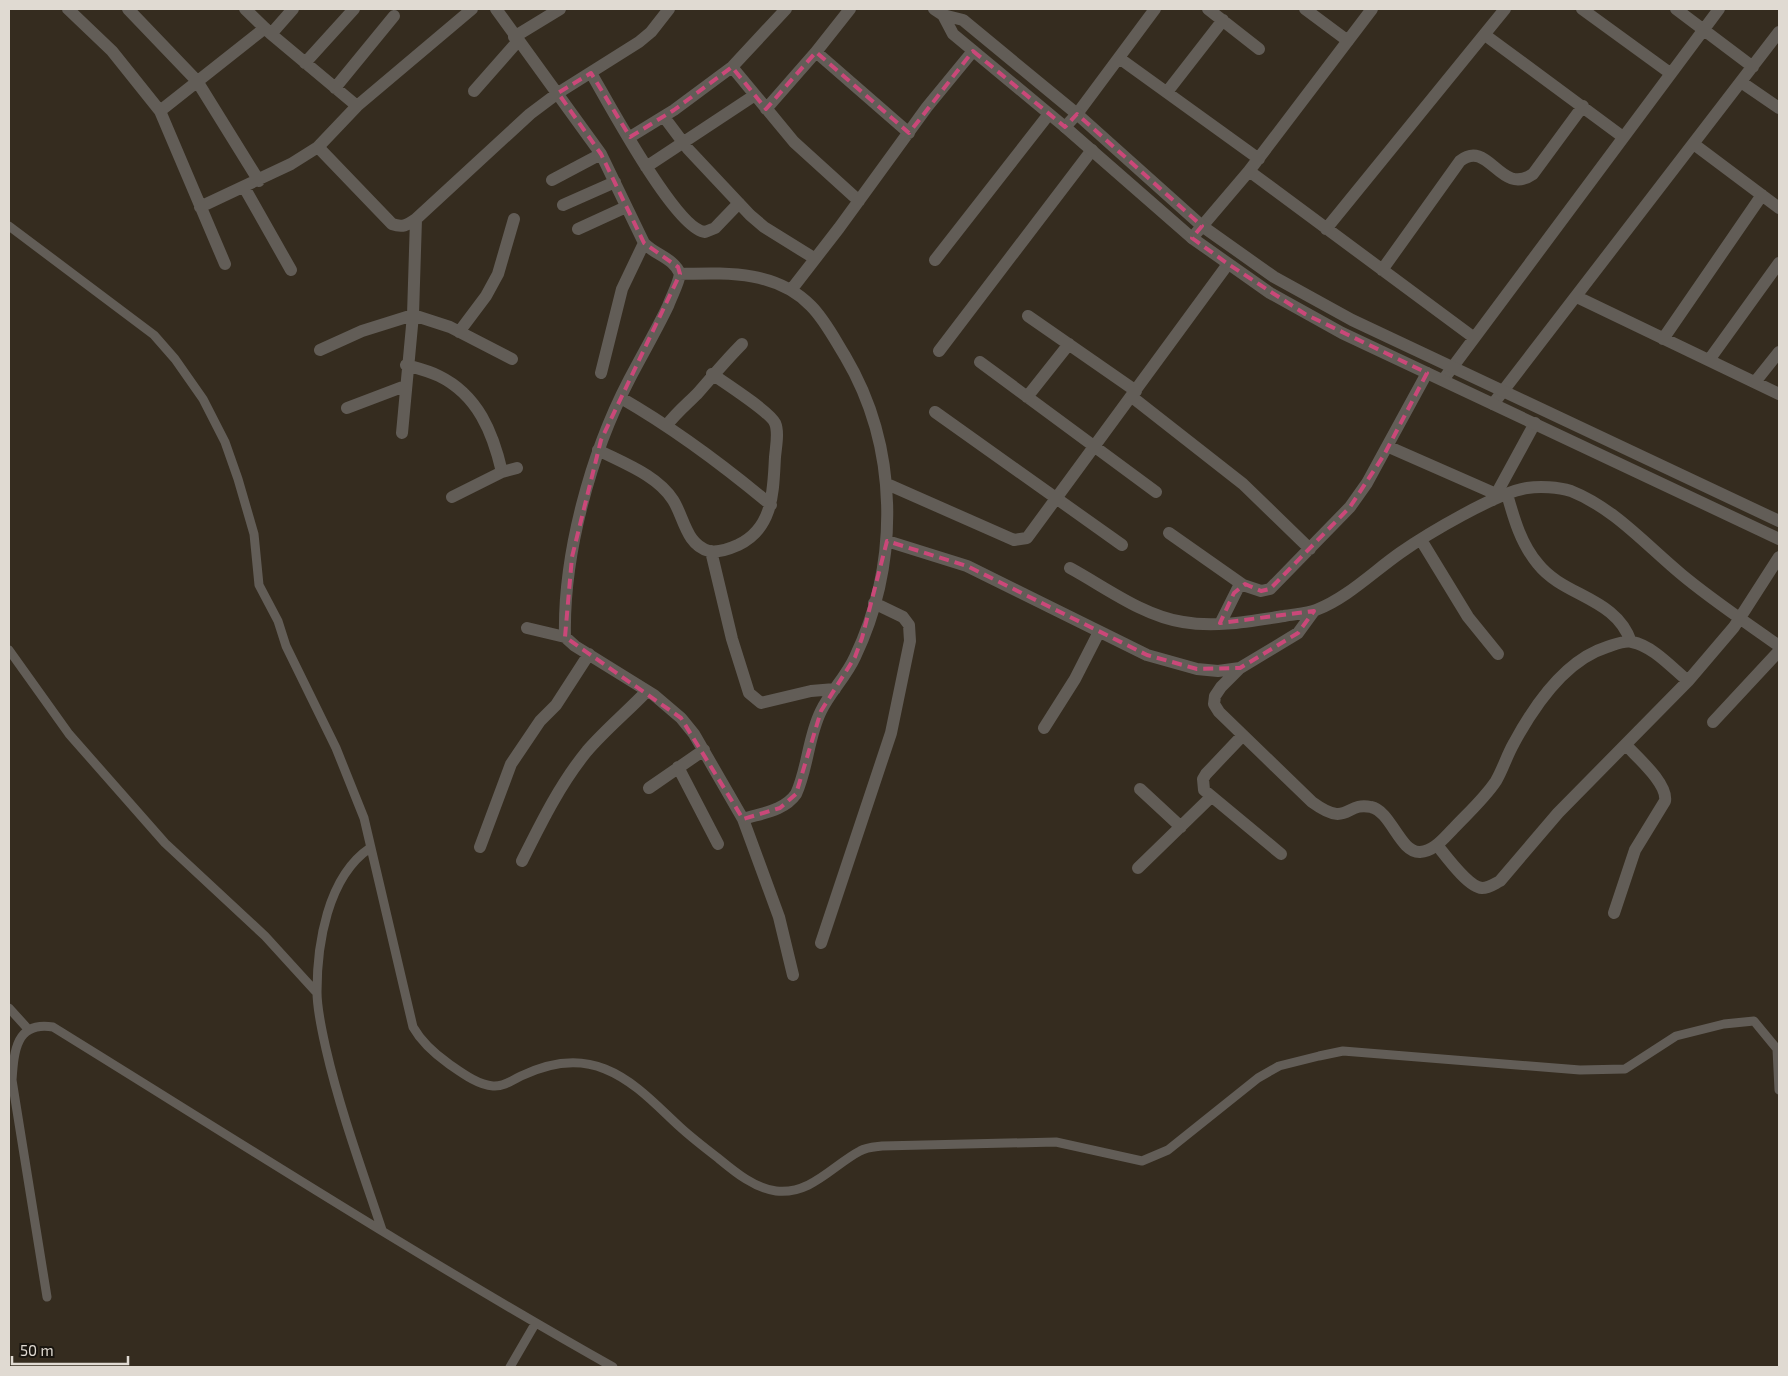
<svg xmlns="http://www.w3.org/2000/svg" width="1788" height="1376" font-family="'Exo 2',sans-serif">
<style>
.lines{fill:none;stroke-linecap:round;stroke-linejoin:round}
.service{stroke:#625d57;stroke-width:9}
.minor{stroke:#625d57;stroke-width:12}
.tertiary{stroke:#625d57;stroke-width:12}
.marked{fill:none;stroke:#ca4879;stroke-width:4;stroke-dasharray:10 6;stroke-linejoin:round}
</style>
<rect width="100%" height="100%" fill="#352c1f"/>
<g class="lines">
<path class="service" d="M9,226L154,335L175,359L203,399L225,442L238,479L254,534L259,585L278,621L286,646L336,748L364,818L413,1027C422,1043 435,1054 449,1064C462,1073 478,1085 493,1086C503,1087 513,1080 521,1076C548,1063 576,1057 605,1069C635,1081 657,1106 680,1127C692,1138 705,1148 718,1158C735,1172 754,1188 776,1191C811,1195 833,1165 860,1151C867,1147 874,1147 882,1146L1056,1142L1142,1161L1168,1150L1258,1078L1279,1066L1319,1056L1343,1051L1580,1070L1625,1069L1676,1036L1724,1024L1754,1021L1777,1049L1779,1090
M9,650L69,734L165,843L265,936L317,993
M370,848C327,877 317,945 317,992C317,1010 322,1031 326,1049C340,1110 362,1170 382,1230
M9,1008L28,1029
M47,1297L12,1080C14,1051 16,1021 53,1027C239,1142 423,1260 613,1367
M510,1367L535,1324"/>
<path class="minor" d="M68,9L112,51L160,111L225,264
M128,9L197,81L259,181
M245,9L271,34L357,106
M496,9L601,154L644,243C655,255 674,258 680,274C678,285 672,295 668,306C656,331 642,355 629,380C591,453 563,554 565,637L575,646L654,695L681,718L694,734L743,819L779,917L793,975
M1208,9L1259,49
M1305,9L1348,41
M1582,9L1670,73
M1676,9L1753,67
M271,34L293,9
M1485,35L1623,137
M514,37L560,9
M816,52L909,133
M1119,58L1259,159
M305,63L354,9
M732,67L794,142L859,201
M591,73C608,102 676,230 705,232L715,228L739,203
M1741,82L1779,108
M335,88L394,16
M474,91L518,41
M1167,92L1223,20
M766,109L816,52L850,9
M160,111L265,28
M664,117L688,149L750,215L764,227L814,258
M1065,127L1077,114L1155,9
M630,137L674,110L732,67L786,9
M1695,145L1779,208
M318,147L392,224C403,228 407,225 416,219
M646,167L755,95
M1249,171L1473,337
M552,180L601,154
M244,187L291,270
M563,205L615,182
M200,207L291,164L318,147L357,106L472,9
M578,229L626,207
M1326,229L1505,9
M1192,238L1249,171L1372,9
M935,260L1049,114
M1382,270L1460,161C1489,138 1500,197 1533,174L1583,106
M680,274C726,273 776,270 811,306C825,320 835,340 845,356C899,447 900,562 855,657C846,677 830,692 821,711C808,737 808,768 796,794C784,811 762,813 743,819
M791,290L839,228L927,107L973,51
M1577,297L1779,394
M1028,316L1136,391
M459,332L486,296L498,274L514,219
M1663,339L1762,195
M320,350L362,331L413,315L450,327L512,359
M939,351L1092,150
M1709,360L1779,263
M980,362L1156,492
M406,365C417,368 429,371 439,376C478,395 493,433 502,472
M601,373L622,289L644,243
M1443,380L1719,9
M1755,382L1779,352
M1027,397L1069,344
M1132,397L1243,484L1310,549
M621,398C675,429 723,465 771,505
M1493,404L1779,32
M347,408L405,386
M935,412L1122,545
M667,425C676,413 687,404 697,394C712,377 726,360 742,344
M402,433L413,315L416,219L530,114L558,93L639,42L651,32L669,9
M1389,447L1496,494
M598,450C623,463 657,475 673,500C684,517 686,545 709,551C718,553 729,549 738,545C774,528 773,491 775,457C776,446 779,432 775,423C770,412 725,383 712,374
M887,484L1014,540L1027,538L1228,264
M1507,494C1514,519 1521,544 1538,564C1564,597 1616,597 1631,642
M452,497L502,472L517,468
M1493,500L1535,423
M1169,533L1243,585
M1421,540L1468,617L1498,654
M887,541L967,566L1147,655L1197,669L1218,671L1240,668L1298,633L1314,611
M711,551L732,639L749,693L761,703L811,691L835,689
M1070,568C1105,587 1143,616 1183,622C1216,628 1251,621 1284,616C1294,614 1307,614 1316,610C1347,598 1373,572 1400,553C1427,534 1496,493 1527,488C1540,486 1558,487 1571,491C1614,508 1646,545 1681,574C1712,600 1747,623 1779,646
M1220,624L1238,588L1243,585L1261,591L1270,589L1350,507L1367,483L1427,373
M527,628L565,637
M1240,668L1221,687L1215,696L1214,704L1219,712L1312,802C1349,829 1345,801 1371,807C1391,811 1400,853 1420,852C1434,851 1443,839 1453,829C1468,813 1484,799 1496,781C1503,769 1507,755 1514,743C1534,706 1565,660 1607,647C1614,645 1624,640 1632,642C1653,646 1672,668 1688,681
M1713,722L1779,651
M1044,728L1075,679L1099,632
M1243,735L1206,774L1203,779L1204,790L1281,854
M678,767L718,844
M649,788L704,750
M1140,789L1181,827
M1437,845C1446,856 1468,887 1482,888C1489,888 1494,884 1500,881L1558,813L1688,681L1734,627L1779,557
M480,847L511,764L540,721L556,705L589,654
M522,861C541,823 560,784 587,751C605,730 628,711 647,691
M1138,868L1211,797
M1614,913L1635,850L1665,801C1668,784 1638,758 1626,745
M821,943L891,733L910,641L909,625L903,617L874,603"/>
<path class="tertiary" d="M934,9L943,15L963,20L1077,114L1202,226L1274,277L1352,320L1779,521
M943,15L953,34L1065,127L1192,238L1270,293L1342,333L1779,539"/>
</g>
<path class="marked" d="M973,51L1065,127L1077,114L1202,226L1192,238L1228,264L1305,314L1427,373L1384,455L1350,507L1270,589L1261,591L1245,584L1234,593L1220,623L1314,611L1298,633L1240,668L1197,669L1147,655L967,566L887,541L862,638L855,657L821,711L796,794L780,808L743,819L681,718L565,637L572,557L601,440L680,274L678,267L644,243L601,154L558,93L591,73L630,137L674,110L732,67L766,109L816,52L909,133Z"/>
<rect width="1788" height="1376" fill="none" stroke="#e0dad2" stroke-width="20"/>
<path d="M12 1356v8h116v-8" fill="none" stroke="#e0dad2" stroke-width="2.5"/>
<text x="20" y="1356" font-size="15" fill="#e0dad2" stroke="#19150f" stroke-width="4" paint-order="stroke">50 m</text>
</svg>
